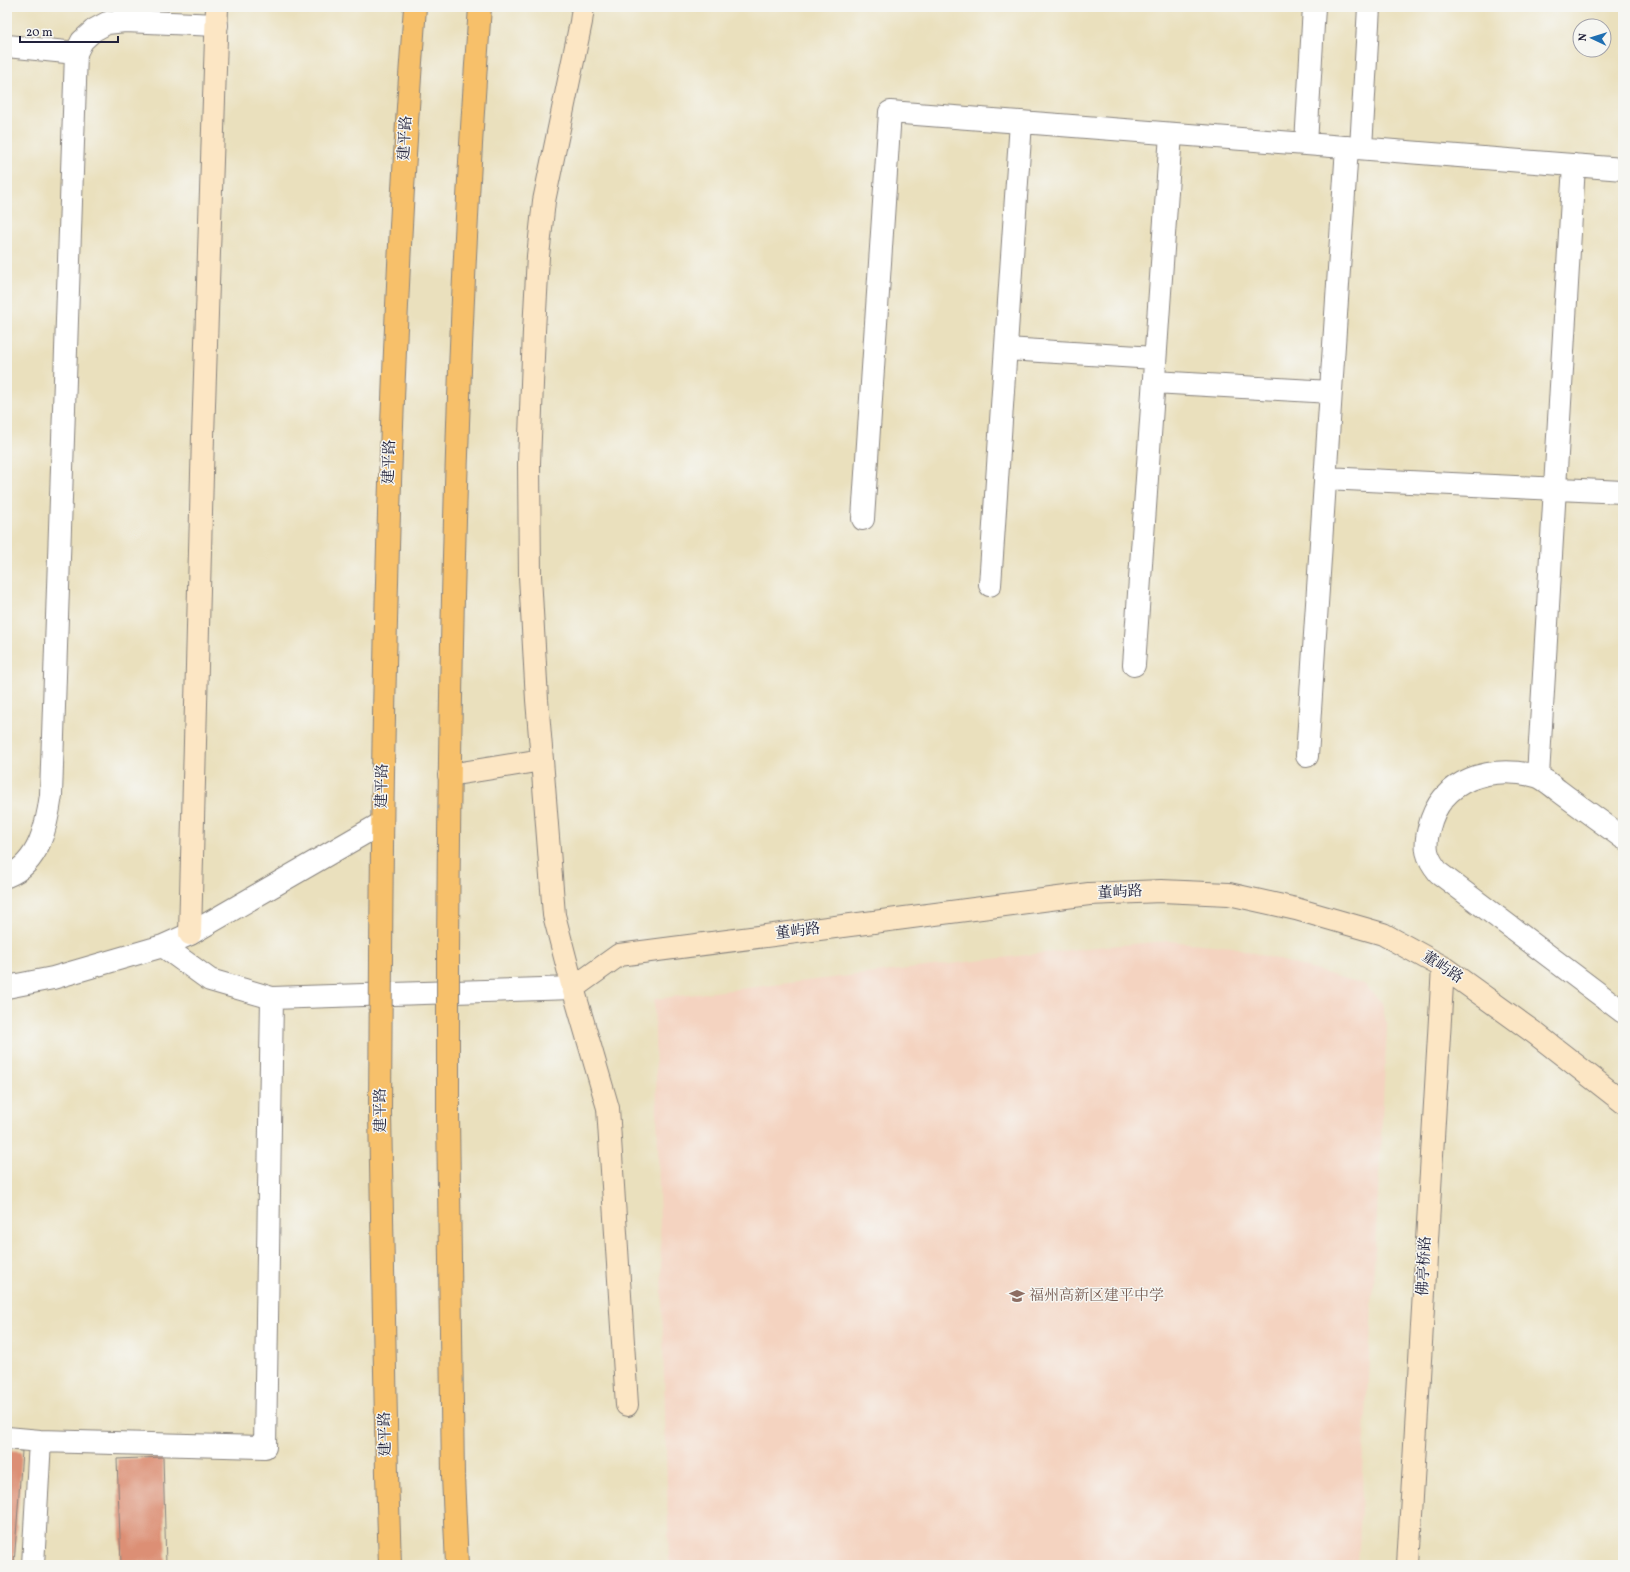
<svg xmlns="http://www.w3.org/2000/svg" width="1630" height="1572" font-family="Vollkorn,'Noto Serif SC',serif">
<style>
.built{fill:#f4d3c0}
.building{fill:#dc8f74}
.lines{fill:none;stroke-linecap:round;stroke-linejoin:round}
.street-casing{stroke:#86817c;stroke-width:24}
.secondary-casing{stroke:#86817c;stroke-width:24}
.highway-casing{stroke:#86817c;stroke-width:24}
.street{stroke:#fff;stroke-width:22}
.secondary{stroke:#fce6c4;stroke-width:22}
.highway{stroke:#f7c06b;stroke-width:22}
.highway-bridge-casing{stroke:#86817c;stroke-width:24;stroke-linecap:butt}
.highway-bridge{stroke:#f7c06b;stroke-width:22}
.labels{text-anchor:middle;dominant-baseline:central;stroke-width:3;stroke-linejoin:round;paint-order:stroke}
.street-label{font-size:15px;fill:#22223b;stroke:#f6f6f2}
.education-label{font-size:15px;fill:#785e54;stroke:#f6f6f2;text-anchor:start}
</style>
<rect width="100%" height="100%" fill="#f6f6f2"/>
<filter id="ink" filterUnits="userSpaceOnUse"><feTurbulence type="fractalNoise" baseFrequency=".025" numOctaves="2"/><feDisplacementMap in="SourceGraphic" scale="8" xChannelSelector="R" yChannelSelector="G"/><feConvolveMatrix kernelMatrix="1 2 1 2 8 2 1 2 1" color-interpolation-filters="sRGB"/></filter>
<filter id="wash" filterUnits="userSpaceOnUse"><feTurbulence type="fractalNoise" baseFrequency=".012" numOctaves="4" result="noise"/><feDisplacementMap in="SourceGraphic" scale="16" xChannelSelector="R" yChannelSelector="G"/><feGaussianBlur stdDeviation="0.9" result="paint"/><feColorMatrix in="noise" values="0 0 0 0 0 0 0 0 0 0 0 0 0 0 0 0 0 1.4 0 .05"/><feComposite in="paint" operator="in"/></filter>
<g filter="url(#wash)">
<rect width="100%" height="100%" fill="#eae0bd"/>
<path class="built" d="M1168,941L1233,947L1364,984L1382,1003L1387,1028L1358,1565H669L654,999L1086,948Z"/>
<g id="blocks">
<path class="building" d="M7,1450L22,1451L14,1565H7Z
M163,1457L166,1565H121L117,1459Z"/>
</g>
</g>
<g filter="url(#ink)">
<use href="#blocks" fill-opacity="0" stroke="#86817c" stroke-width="1"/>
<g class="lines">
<g class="street-casing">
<path id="street" d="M7,46L76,53L51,795C47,825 39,864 7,876
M76,53L82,41L94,30L107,23L125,21L217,25
M1306,144L1314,7
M1361,148L1369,7
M1006,349L1155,358
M1154,382L1331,392
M1325,478L1623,492
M863,519L890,112L1306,144L1623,169
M990,585L1021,122
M1134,665L1171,134
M1307,756L1347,147
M1538,776L1574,165
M1623,838C1602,822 1580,807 1559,791C1552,786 1544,778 1536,776C1491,765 1441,778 1429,828C1424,848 1426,857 1439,873L1623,1012
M163,946L210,980L272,998L573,988
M7,987L53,978L163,946L190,934L382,823
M7,1438L40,1441L265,1447L272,998
M33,1565L40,1441"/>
</g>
<g class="secondary-casing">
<path id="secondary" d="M542,760L537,700L530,576L529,463L534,331L538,256L544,201L581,22L583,7
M449,775L542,760L554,915L573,988L608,1108L627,1405
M190,934L203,436L217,7
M573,988L619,955L1089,894L1161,891L1229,894L1296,909L1383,934L1443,967L1536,1034L1623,1102
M1408,1565L1443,967"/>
</g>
<g class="highway-casing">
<path id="highway" d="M448,955C450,639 457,323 480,7
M381,958C383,641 391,323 415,7
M380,1113L387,1474L390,1565
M448,1116L453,1476L457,1565"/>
</g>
<use href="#street" class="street"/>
<use href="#secondary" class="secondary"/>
<use href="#highway" class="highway"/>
<g class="highway-bridge-casing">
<path id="highway-bridge" d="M448,955V1116
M380,1113L381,958"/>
</g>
<use href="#highway-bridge" class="highway-bridge"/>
</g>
</g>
<defs>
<g id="school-bare" transform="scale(1.2)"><path d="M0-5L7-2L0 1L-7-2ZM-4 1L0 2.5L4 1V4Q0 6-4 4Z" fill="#8d6e63" stroke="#f6f6f2" stroke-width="2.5" paint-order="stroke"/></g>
</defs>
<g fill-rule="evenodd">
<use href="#school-bare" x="1017" y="1296"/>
</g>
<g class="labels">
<g class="street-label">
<text transform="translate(406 138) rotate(-87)">建平路</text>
<text transform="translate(390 462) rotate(-88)">建平路</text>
<text transform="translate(383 786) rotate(-89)">建平路</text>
<text transform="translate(1120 893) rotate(-3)">董屿路</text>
<text transform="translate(798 932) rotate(-7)">董屿路</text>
<text transform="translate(1442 968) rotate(33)">董屿路</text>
<text transform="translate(381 1110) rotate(-90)">建平路</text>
<text transform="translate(1425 1266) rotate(-87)">佛亭桥路</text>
<text transform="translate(386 1434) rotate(-91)">建平路</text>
</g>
<g class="education-label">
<text x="1029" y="1296">福州高新区建平中学</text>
</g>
</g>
<rect width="1630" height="1572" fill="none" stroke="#f6f6f2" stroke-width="24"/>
<g transform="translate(1592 38) rotate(274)"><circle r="19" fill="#f6f6f2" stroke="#a1a1a9"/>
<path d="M0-3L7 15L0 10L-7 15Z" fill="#1f6fb2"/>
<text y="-6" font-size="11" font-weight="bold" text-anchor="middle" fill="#22223b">N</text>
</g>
<path d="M20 36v6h98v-6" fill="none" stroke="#22223b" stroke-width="2"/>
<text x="26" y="36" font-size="12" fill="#22223b" stroke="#f6f6f2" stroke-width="3" paint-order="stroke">20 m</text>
</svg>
